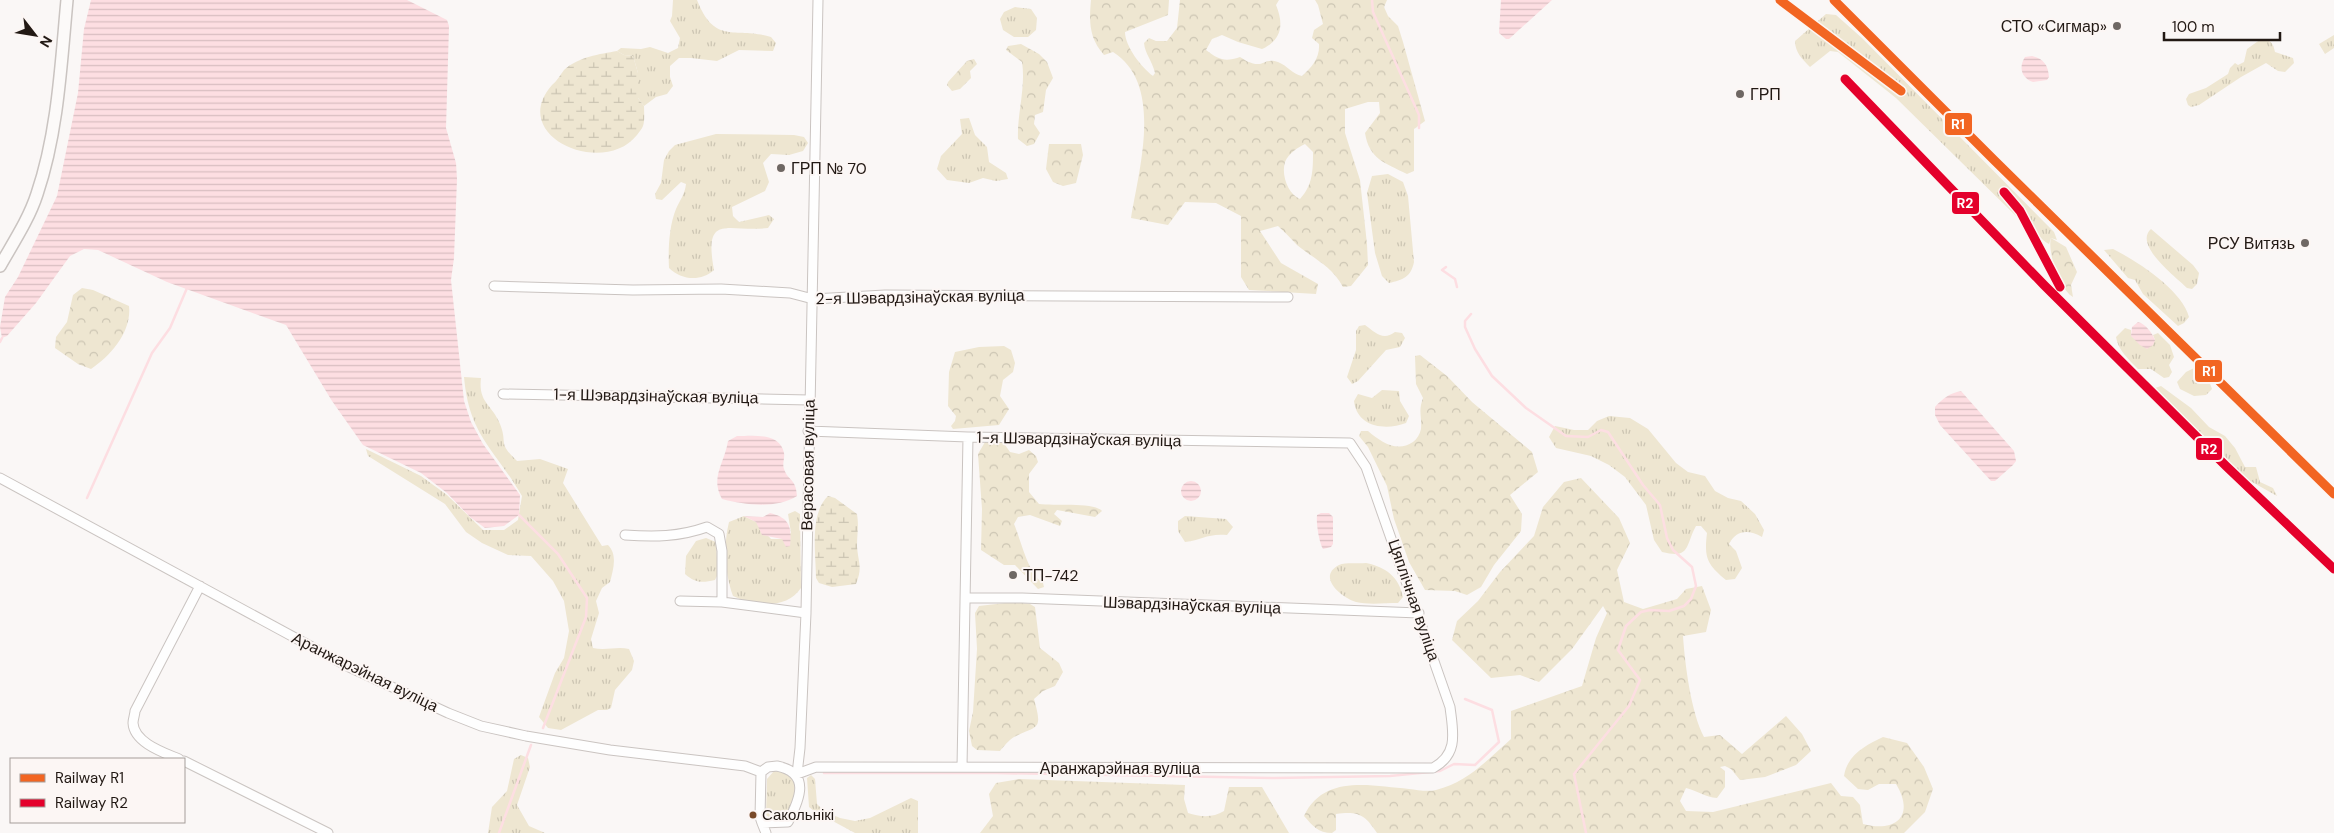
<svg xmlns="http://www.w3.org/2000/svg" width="2334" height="833" font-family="'DM Sans',sans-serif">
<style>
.grass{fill:url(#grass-tufts)}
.forest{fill:url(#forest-crowns);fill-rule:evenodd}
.wetland{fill:url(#wetland-marsh)}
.water{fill:url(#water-rules)}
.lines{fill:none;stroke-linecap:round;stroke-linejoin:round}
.stream{stroke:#fddee2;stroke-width:2.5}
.street-casing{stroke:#cac4c1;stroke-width:11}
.secondary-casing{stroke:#cac4c1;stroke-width:14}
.street{stroke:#fefefe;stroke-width:9}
.secondary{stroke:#fcfaf9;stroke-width:11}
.rail-1-casing{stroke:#fcf6f4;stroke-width:12}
.rail-2-casing{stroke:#fcf6f4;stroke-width:12}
.rail-1{stroke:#f26522;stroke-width:9}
.rail-2{stroke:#e4002b;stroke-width:9}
.poi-dot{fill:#6e6763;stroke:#fcf6f4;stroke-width:2}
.bus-dot{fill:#7a4b2a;stroke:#fcf6f4;stroke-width:2}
.labels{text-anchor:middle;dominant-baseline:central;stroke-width:4;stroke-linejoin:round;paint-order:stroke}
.bus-label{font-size:15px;fill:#221914;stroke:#fcf6f4;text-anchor:start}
.poi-label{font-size:16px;fill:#221914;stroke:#fcf6f4;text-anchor:start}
.street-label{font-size:16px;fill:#221914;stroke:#fcf6f4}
.line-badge{stroke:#fcf6f4;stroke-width:2}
.badge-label{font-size:14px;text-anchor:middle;font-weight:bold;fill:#fff}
</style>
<defs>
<pattern id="grass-tufts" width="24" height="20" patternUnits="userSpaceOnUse" patternTransform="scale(1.25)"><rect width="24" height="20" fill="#eee6d1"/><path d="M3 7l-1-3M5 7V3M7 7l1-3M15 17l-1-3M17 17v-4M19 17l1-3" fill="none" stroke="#ccc5b3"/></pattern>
<pattern id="forest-crowns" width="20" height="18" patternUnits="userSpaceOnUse" patternTransform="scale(1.25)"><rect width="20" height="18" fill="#eee6d1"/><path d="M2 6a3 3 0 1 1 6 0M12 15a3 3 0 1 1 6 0" fill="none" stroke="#ccc5b3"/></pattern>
<pattern id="wetland-marsh" width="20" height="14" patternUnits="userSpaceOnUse" patternTransform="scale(1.25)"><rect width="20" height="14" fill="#eee6d1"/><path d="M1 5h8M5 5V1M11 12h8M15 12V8" fill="none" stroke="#ccc5b3"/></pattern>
<pattern id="water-rules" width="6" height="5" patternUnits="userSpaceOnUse" patternTransform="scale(1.25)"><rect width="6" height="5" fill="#fddee2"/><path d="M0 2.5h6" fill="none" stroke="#d9bec1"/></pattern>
</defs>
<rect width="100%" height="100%" fill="#faf7f6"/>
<path class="grass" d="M673,0H697C715,46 735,26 771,37L776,43L773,51L739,50L717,61L691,58H679L670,66V77L673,86L667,94L656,97L644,106L638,98V73L633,56L624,55L617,51L621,48L641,49L650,47L668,53L678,48L680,38L670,21L672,16Z
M1015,7L1031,9L1037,18L1036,30L1028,37H1014L1003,30L1000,19L1004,12Z
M1826,14L1836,15L1862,38L2054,232L2057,240L2051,238L2049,244C2036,238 2034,224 2024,214L2017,217L1896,98L1838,52L1830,51L1810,67C1802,59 1795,52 1795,41Z
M2334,35V48L2325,54L2319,44Z
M2261,39C2271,40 2273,43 2275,52L2293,58L2294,63L2285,72L2278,71L2266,63L2241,77L2199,105L2191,107L2188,105L2186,99L2189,94L2206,88L2228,74L2230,68L2235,63L2238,65L2244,62L2247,49Z
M969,118L975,135L987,147L989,162L1006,173L1008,179L996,181L983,178L969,183L947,180L937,169L941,156L962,134L960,119Z
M716,134L794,135L804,137L808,143L803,151L789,155L771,154L763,163L769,182L765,191L732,207L733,216L739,222L769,215L774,219L768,228C729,233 703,211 714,270C701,282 681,280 669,268C668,250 669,226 676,209C680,200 685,194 686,184L681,182L662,200L656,199L655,194L661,183L664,160L669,151L675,145Z
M1388,174L1403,182L1408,196L1414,262C1411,277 1403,280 1389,283L1382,276L1375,253L1367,193L1372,176Z
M2151,229L2193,265L2199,273L2197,284L2192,289L2187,288C2176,277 2133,245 2151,229Z
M2113,249C2137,261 2182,290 2189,317L2184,323L2178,326L2143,294L2135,280L2128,278L2104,250Z
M1365,325C1376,333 1383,341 1395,332L1402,333L1405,338L1400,347L1386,350L1358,381L1352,384L1347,377L1356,350V331L1359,326Z
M2125,328L2131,330V336L2155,340L2153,335L2158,333L2170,345L2174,357L2169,365L2172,372L2169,377L2164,378L2151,369H2138C2129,360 2118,350 2116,337Z
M2194,368L2208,378L2212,389L2206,395L2194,396L2180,389L2177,382L2186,372Z
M464,377L481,378C478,403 492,404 500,424C508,444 497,442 517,461L540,459L568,469L563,483L602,546L608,545C618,555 613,570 610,582L602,588L596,601L599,613L591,639L593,648C606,651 617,646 629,649L634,661L632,670L615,690L611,708L607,710H598L561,730L548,728L539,717L555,673L564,658L569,631L564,601L553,581L531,556L508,555L482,543L466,532L445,504L368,456L366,449L421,476L447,495L483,530H504L518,520L522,496C495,449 469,436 464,377Z
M2161,386L2191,408L2209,427L2225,436L2235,448L2245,467H2256L2260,482L2273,488L2277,496L2245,478L2155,388Z
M1382,390L1399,391L1400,401L1409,416L1406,423C1385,431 1357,427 1354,401L1358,394L1372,398Z
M1609,416L1630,418L1648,429L1676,463L1688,472L1705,476L1715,491L1728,498L1741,501L1755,514L1764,530L1762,537C1749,530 1737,529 1729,544L1736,551L1742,568L1735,579L1726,580C1707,564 1704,558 1707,533L1701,526H1696C1685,546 1691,559 1662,552L1654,540L1646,505L1625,477L1609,465L1591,456L1556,448L1549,437L1555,426L1574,430H1588L1597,421Z
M795,511L800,514L801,588C786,610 755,606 733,596C725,574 723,546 729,522L744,516L756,522L771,539H782L791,533L788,514Z
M1185,516L1226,519L1233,527L1227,535C1208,533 1202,540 1185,542L1178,531V521Z
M706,538L716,542L718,574L715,580C702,583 695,583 685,574L686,556L696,541Z
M1366,563C1386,567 1399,577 1403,597L1398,603C1385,603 1368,605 1356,602C1342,598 1316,577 1339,565C1346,562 1358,564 1366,563Z
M521,755L528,758L530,767L517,805L529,826L545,833H488L492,807L507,791L514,759Z
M774,771C781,772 789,771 793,776C803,789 786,833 766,815L767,779Z
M811,775L815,779L817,804L824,811L840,818L855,821L870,818L911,798L918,801V833H855L814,811L809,807L807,778Z"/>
<path class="forest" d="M1091,0H1169L1168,15L1125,32C1125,46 1141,67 1153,76L1155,73C1152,60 1145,54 1144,43L1149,38L1156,41H1167L1177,28L1180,0H1279L1276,5C1284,24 1282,40 1262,49L1238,42L1222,35L1212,39L1206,50C1219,60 1225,62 1240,57C1264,73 1262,56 1278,62C1288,66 1292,74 1302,76C1312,67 1320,58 1319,44L1312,38L1314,30L1323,24L1318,5L1315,0H1387L1384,7L1388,16L1398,26L1403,42L1425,121L1414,129V171L1407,174C1385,163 1369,159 1365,133L1380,113L1379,102H1368L1345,109V133L1360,180L1367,244L1368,265L1351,286L1343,287C1331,265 1315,260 1297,245C1291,239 1285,232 1278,226L1260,231L1281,263L1318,284L1316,294L1249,290L1241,277V216L1216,203L1185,202L1168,225L1131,218C1139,169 1164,84 1113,52L1104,55C1089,38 1089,22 1091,0ZM1305,144L1313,152C1313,170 1313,185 1300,199C1288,194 1281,175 1285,162C1289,153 1297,148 1305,144Z
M1021,44L1039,54L1047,62L1053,78L1046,90L1043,112L1035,115L1034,124L1040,133L1034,144L1027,146L1018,139C1017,114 1026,87 1022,62L1006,50L1008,46Z
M974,59L977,64L970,71L971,78L960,89L952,91L947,85L948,82L967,61Z
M1049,144H1081L1083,155L1076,183L1063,186L1053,182L1046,169Z
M2051,238L2066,247L2077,272L2071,285L2073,297C2060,290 2047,251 2051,238Z
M82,288L93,290L129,306C132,331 111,356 91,369L78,364L55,348L56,337L67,322L73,295Z
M1004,346L1011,350L1015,363L1013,372L1003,380L1000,396L1009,409L999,425L953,429L951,426L955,421L956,416L948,406L949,372L955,352L979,347Z
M1420,355L1447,376L1472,402L1532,452L1538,472L1510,495L1522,514L1521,531L1494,565L1481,587L1467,595L1455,591L1425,590L1409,562L1394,519L1387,486L1368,447L1359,436L1361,431H1368C1381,442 1397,453 1413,442C1417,439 1420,434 1421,429C1422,415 1418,412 1423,398L1416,384L1415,356Z
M985,442H1003L1010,452L1019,454L1029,450L1036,456L1038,462L1029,474V492L1039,504C1054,506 1094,502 1102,511L1095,517L1057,510L1054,514L1062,521L1060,526L1030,515L1018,517L1014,524C1021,540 1028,574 1043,583L1044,587L1038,589L1015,565H1004L981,550L982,509L978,454Z
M1581,478L1619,518L1630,543L1617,570L1624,602L1643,609L1677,599L1686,589L1702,586L1711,610L1706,632L1683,636C1685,665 1691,712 1704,737L1720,735L1742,754L1786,716L1802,734L1811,751L1796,765L1765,777L1740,780L1731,769L1725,766L1720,767L1725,771V787L1717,798C1705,797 1698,791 1686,788L1680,801L1686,811L1713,812L1831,783L1841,796L1853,797L1860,805L1863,824C1897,833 1915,815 1896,784H1879L1868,790L1858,789L1844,776C1847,755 1866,745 1883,737L1907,743L1924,767L1933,789L1925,812L1904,833H1377C1365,815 1359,811 1336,814V830L1332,833C1318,833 1313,826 1304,816C1324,774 1371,786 1409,789C1417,790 1428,792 1436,790C1468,782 1487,760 1511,739V711L1582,686L1596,638L1607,613L1603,606L1572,649L1539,682L1520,675L1491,678L1452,640L1457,621L1478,601L1500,572L1534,536L1543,507L1564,482Z
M1013,602L1030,604L1035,607L1040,648L1059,663L1063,672L1055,686L1043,691L1034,699C1043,731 1038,725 1014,737C1009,740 1004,746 1000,751L977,750L972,746L969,731L973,712L977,649L975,613L979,606Z
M1019,779L1185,785L1184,799L1188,813C1200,817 1213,818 1224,811L1229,787H1262L1289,833H980L993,816L989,794L996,783Z"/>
<path class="wetland" d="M617,51L624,55L633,56L638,73V98L644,106C644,112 645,120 643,126C642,129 639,132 637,135C603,178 507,136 552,85C557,81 560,75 564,70C578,57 600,54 617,51Z
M828,496L835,498L857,514C859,526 857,534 857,546C858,562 863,567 856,584L832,587L819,583L816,578C816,554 809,514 828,496Z"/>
<path class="water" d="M91,0H407L447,20L449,26L446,128L456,163L457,179L454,258L451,280L464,401L471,422L483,444L520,495L519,515L504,526L485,528L470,517L447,493L421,473L363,445L332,401L286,325L167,282L98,250L84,249L70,256L36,303L7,336L2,338L0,327L5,297L18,277L57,196L78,93L84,29Z
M1501,0H1552L1509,39H1506L1499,33Z
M2032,56C2044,59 2048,65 2049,77L2047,80L2033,82C2022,78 2018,68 2025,57Z
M2138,322C2146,324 2152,333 2155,340L2153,345L2147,349L2140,345L2131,336L2132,327Z
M1961,391L2014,451L2016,461L2013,465L1995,481H1991L1940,425L1935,415V407C1942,399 1950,393 1961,391Z
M737,436C753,436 780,432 784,453C785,458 782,464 784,469C788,481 796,478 797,496C776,509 746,505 722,499C710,477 724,465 728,441Z
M1181 491a10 10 0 1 1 20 0a10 10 0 1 1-20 0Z
M770,513C790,518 792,527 790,546L786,547L782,539L762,535L756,522L744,516L763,517Z
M1321,513H1329L1333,517V544L1331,547L1323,549C1319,542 1316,523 1317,515Z"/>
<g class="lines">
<path class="stream" d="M1372,0L1373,12L1419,115V128
M1446,267L1442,270L1455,279L1457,287
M1471,314L1465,321V327L1475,349L1492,376L1526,408L1566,436L1588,437L1601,430L1608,432L1643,485L1660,505L1667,538L1673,550L1692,567L1696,586L1691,599L1684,606L1669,611L1650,610L1641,612L1626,626L1618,650L1640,680L1629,706L1574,774L1586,833
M0,342L2,338
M87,498L152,353L170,328L187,288
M519,515L558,554L587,598L586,617L543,728
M824,773H997L1275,778L1390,776L1440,771L1454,764L1475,765L1499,742L1492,710L1465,699
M499,833L531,745"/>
<g class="street-casing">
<path id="street" d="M494,286L633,290L721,289L790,293L813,299L885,295L1288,297
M503,394L809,400
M808,431L968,437L1350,443L1366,467L1450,707C1453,732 1459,754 1433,768L816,767L797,774L800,748L806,613L818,0
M0,478L349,667L448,713L481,726L526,736L610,750L745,766L761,772
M625,535C654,537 679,537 707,527L719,534L722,551V602
M966,598H1022L1419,613
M680,601L722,602L806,613
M179,759C165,753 134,743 133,723C133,719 135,714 135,711L200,586
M184,761L328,833
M777,766C811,773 800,799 788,822L762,823L760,817L761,772L768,767Z
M962,767L968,437
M762,823L766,833"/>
</g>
<g class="secondary-casing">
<path id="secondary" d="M0,266C13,243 29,219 37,194C58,132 61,64 67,0"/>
</g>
<use href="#street" class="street"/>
<use href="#secondary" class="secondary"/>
<g class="rail-1-casing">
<path id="rail-1" d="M1780,0L1901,91
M1834,0L1994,160L2334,494"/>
</g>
<g class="rail-2-casing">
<path id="rail-2" d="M1845,79L2044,285L2226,466L2334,569
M2004,192L2020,211L2060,287"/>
</g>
<use href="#rail-1" class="rail-1"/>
<use href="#rail-2" class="rail-2"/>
</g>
<g class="poi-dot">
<circle cx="2117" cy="26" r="5"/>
<circle cx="1740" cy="94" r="5"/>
<circle cx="781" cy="168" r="5"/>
<circle cx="2305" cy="243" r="5"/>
<circle cx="1013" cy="575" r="5"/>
</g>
<circle class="bus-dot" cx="753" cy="815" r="4.5"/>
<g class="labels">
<g class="bus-label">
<text x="762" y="815">Сакольнікі</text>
</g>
<g class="poi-label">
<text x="2107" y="26" text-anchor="end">СТО «Сигмар»</text>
<text x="1750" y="94">ГРП</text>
<text x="791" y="168">ГРП № 70</text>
<text x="2295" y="243" text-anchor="end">РСУ Витязь</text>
<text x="1023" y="575">ТП-742</text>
</g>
<g class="street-label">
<text transform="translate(920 297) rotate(-1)">2-я Шэвардзінаўская вуліца</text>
<text transform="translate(656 396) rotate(1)">1-я Шэвардзінаўская вуліца</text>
<text transform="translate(1079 439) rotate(1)">1-я Шэвардзінаўская вуліца</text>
<text transform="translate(808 465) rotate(-89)">Верасовая вуліца</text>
<text transform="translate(1414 600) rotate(71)">Цяплічная вуліца</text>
<text transform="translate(1192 605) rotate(2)">Шэвардзінаўская вуліца</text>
<text transform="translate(365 672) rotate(26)">Аранжарэйная вуліца</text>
<text x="1120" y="768">Аранжарэйная вуліца</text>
</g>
</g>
<g class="line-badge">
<rect x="1944" y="112" width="29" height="24" rx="5" fill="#f26522"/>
<rect x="1951" y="191" width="29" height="24" rx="5" fill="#e4002b"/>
<rect x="2194" y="359" width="29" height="24" rx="5" fill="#f26522"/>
<rect x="2195" y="437" width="28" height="24" rx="5" fill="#e4002b"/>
</g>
<g class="badge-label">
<text x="1958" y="129">R1</text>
<text x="1965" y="208">R2</text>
<text x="2209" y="376">R1</text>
<text x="2209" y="454">R2</text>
</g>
<rect x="10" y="758" width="175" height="65" fill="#fcf6f4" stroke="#a59e9a"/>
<rect x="20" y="774" width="25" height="8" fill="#f26522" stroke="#a59e9a"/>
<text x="55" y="783" font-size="15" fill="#221914">Railway R1</text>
<rect x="20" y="799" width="25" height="8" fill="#e4002b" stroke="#a59e9a"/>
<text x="55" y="808" font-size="15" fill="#221914">Railway R2</text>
<g transform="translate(35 35) rotate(121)" stroke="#fcf6f4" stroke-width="4" paint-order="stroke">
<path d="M0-4L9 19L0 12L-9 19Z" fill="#221914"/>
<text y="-8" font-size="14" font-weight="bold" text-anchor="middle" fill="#221914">N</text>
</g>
<path d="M2164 32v8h116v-8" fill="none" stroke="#221914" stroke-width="2.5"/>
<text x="2172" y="32" font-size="15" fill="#221914" stroke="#fcf6f4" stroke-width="4" paint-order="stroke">100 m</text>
</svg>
